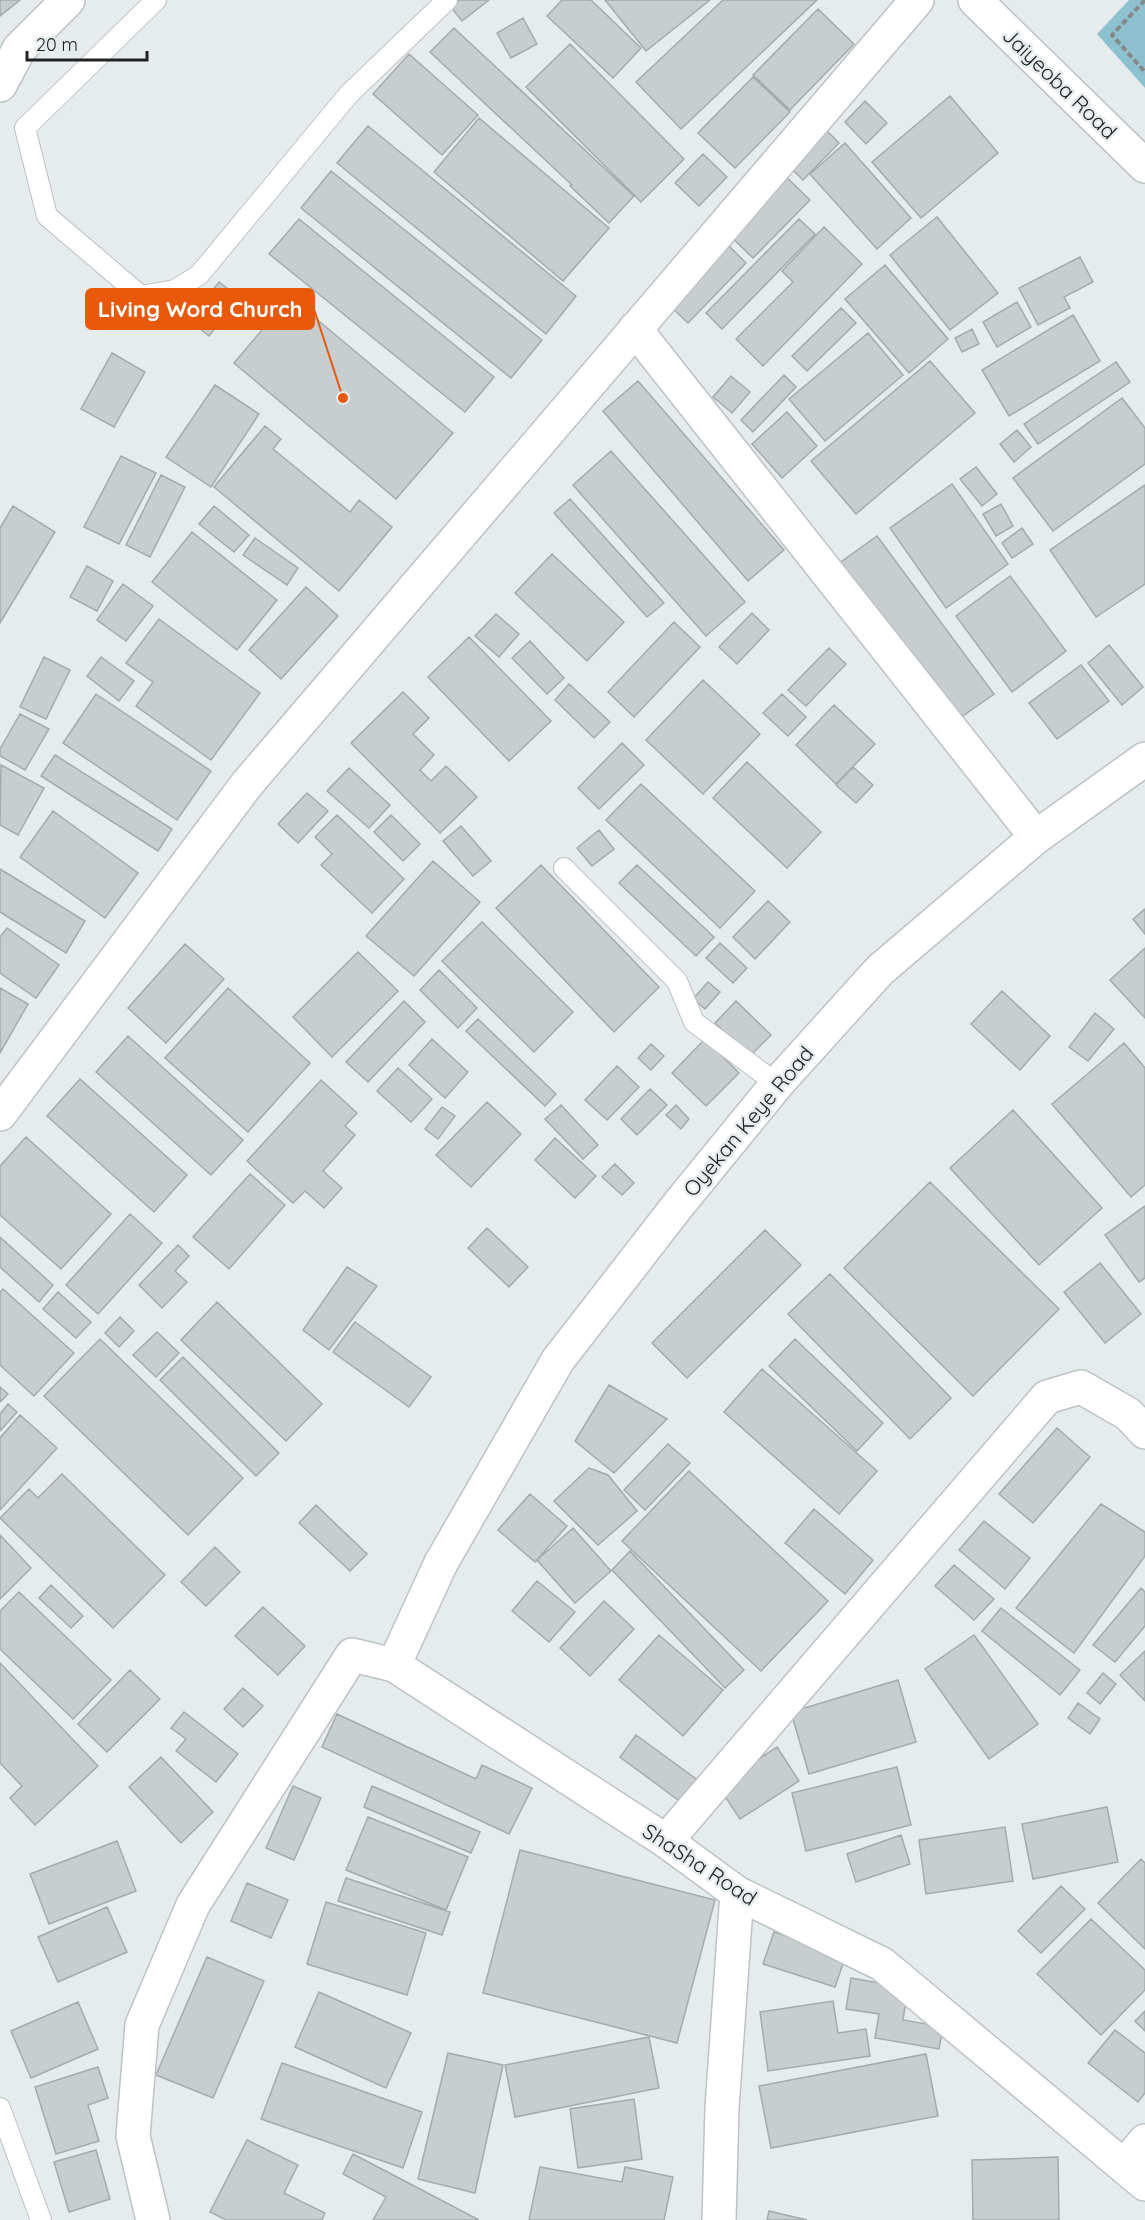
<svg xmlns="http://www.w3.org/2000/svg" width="1145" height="2220" font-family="Quicksand,sans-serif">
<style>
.green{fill:#8ec1cf}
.building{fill:#c8cdcf;stroke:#a5aaac;stroke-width:1.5}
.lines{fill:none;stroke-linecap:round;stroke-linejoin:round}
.service-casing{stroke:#bdc2c4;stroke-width:22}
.minor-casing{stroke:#bdc2c4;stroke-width:36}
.tertiary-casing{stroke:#bdc2c4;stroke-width:36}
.path{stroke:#85898a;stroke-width:4;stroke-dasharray:6 3;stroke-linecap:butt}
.service{stroke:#fff;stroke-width:20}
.minor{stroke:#fff;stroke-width:33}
.tertiary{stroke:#fff;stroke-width:33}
.labels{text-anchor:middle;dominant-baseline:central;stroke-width:5;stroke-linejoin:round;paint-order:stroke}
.street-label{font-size:21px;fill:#202222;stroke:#e6ecee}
.leader{fill:none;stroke:#e8590c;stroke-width:2}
.callout-dot{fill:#e8590c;stroke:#e6ecee;stroke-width:2}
.callout{fill:#e8590c;stroke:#e8590c;stroke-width:2}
.callout-label{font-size:22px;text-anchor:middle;font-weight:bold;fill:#fff}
</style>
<rect width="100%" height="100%" fill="#e6ecee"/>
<path class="green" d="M1129,0H1145V88L1097,34Z"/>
<path class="building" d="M0,0H20L0,16Z
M459,0H489L462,21L451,7Z
M562,0H591L641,48L613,78L547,16Z
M605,0H710L646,51Z
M723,0H817L681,129L636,82Z
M818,9L854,44L790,110L753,75Z
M523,18L537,44L511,58L497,33Z
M454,28L634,196L609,223L570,186L572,185L430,52Z
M570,44L684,159L641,202L526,87Z
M409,54L478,115L442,155L373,94Z
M753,77L790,112L735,168L698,133Z
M950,96L998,153L921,218L872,162Z
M865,101L887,123L866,144L845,122Z
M479,118L609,228L563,281L434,172Z
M368,126L576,296L546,334L337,163Z
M825,129L839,143L803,180L788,165Z
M845,143L911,218L877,249L810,174Z
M703,154L727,177L699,206L675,183Z
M331,171L542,340L511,378L301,208Z
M782,173L810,200L753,258L725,231Z
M937,217L998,293L950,330L890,255Z
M299,219L494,377L465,412L269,254Z
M799,219L815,234L722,329L706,313Z
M824,227L862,264L763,366L736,339L793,282L782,271Z
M726,243L746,263L688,323L667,303Z
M1080,257L1093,282L1064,297L1070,308L1038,325L1019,288Z
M885,265L948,339L909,373L845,299Z
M219,282L240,298L209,336L189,320Z
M290,297L453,433L396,499L234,363Z
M1017,302L1031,327L997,347L983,322Z
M841,308L856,323L807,371L792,356Z
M1073,315L1100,361L1009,416L982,370Z
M972,329L979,344L962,352L955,338Z
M868,333L903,375L825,441L789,399Z
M112,353L145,372L114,427L81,409Z
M930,361L975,413L856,514L811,461Z
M1116,362L1130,382L1038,444L1024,424Z
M784,375L796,387L753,432L741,420Z
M731,376L750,392L732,413L713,397Z
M638,381L784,550L748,581L603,411Z
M215,385L259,414L211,487L166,457Z
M1122,398L1145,428V464L1053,531L1013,478Z
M787,412L817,446L782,478L752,444Z
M265,426L281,439L273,449L350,512L359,500L392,527L339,591L214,487Z
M1017,430L1031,447L1014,462L1000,444Z
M611,451L745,602L706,636L573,485Z
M121,456L156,473L119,544L84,527Z
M976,467L997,494L982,506L960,479Z
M161,475L185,487L150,557L126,545Z
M952,484L1008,564L946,608L890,528Z
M1145,485V584L1096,617L1050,550Z
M570,499L664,603L647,617L554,513Z
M1001,504L1013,526L996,536L983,514Z
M13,506L55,532L0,623V528Z
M214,506L249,535L234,552L199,524Z
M1022,528L1033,544L1012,558L1002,543Z
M192,532L277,600L237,650L152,582Z
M877,536L994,694L950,725L834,567Z
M255,538L298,568L287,585L243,555Z
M552,554L624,622L587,661L515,593Z
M87,566L113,581L97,611L70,597Z
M1010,576L1066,651L1012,692L956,616Z
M123,584L153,606L126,641L97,620Z
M306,587L338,616L281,679L249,650Z
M752,613L769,630L737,664L719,647Z
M496,614L519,634L499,657L475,636Z
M159,619L260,693L211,760L136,706L153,682L126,663Z
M674,622L700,647L634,717L608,692Z
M469,637L551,721L509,761L428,677Z
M530,641L564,678L547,694L512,658Z
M1109,645L1143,687L1122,705L1088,663Z
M829,648L846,664L806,706L788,690Z
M44,657L70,670L46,719L20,707Z
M101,657L134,681L119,701L87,676Z
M1081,665L1109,701L1057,739L1029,703Z
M703,680L760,734L703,794L646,740Z
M569,684L610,722L594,738L555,700Z
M403,692L429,718L413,734L434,755L420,770L431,781L446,766L477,797L440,833L351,743Z
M96,694L211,771L177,820L63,743Z
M782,694L806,717L788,736L763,713Z
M834,705L875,744L836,784L796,745Z
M20,714L49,729L25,770L0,756V749Z
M622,743L644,765L599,809L578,788Z
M55,755L172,829L158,851L41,776Z
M747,762L821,832L787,868L713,798Z
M1,765L44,788L18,835L0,825Z
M853,767L873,785L856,803L836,785Z
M349,768L390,805L369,828L327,791Z
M641,784L755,891L720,928L606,820Z
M307,793L328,811L298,843L278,824Z
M53,811L138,873L105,918L20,857Z
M337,815L404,879L372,913L321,865L332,854L315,837Z
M391,815L420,844L403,861L374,832Z
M461,826L491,861L473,876L443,841Z
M599,830L614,849L592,866L577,848Z
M433,861L480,902L414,976L366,936Z
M541,865L659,987L614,1032L496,908Z
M637,865L714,937L696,956L619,883Z
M0,869L85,921L66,953L0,912Z
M768,901L790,922L755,959L733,937Z
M1145,909V934L1133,919Z
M482,922L573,1012L534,1052L442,961Z
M7,928L59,965L36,998L0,973V937Z
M720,943L747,968L733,983L706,958Z
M185,944L224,979L166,1043L128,1008Z
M1145,948V1018L1110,980Z
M358,952L398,991L332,1057L293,1017Z
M439,970L477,1008L458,1028L420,990Z
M708,982L720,992L705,1009L693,999Z
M0,988L28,1004L0,1053Z
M228,988L310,1063L248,1132L165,1058Z
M1002,991L1050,1036L1020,1070L971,1024Z
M404,1001L425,1022L368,1082L346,1062Z
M736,1001L771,1035L749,1057L715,1023Z
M1095,1013L1114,1029L1088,1061L1069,1047Z
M478,1019L556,1094L545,1106L466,1031Z
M128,1036L243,1140L211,1175L96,1072Z
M432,1039L468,1072L445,1098L409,1065Z
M705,1039L739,1073L706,1106L672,1073Z
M1124,1043L1145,1068V1185L1131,1197L1052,1104Z
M651,1044L664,1056L651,1070L638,1058Z
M617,1066L639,1087L607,1120L585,1100Z
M398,1068L432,1099L411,1122L377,1091Z
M80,1079L187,1175L154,1212L47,1116Z
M321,1080L357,1113L345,1126L355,1135L323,1171L342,1188L324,1208L305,1191L293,1203L247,1161Z
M650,1089L667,1105L637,1135L621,1119Z
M487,1102L521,1134L471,1187L436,1155Z
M561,1105L598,1145L583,1159L545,1119Z
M676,1105L689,1119L681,1129L666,1115Z
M442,1107L455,1116L438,1139L425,1129Z
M1013,1110L1102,1208L1039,1265L950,1168Z
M26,1137L111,1214L61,1269L0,1215V1166Z
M555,1138L596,1176L575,1198L535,1160Z
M615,1164L634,1183L622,1195L602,1177Z
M250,1174L285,1205L229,1269L193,1237Z
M930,1182L1059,1309L973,1396L844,1268Z
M1145,1206V1278L1139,1282L1105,1235Z
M130,1214L162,1243L98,1314L66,1285Z
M487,1228L528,1267L509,1287L468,1248Z
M765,1230L801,1265L687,1378L652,1343Z
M0,1237L53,1285L39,1302L0,1267Z
M178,1245L189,1256L175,1271L187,1282L162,1308L139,1285Z
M1100,1263L1141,1314L1105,1343L1064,1292Z
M347,1267L377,1286L329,1350L303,1330Z
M830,1274L951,1398L910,1439L788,1314Z
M3,1289L74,1353L34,1396L0,1365V1292Z
M58,1292L91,1322L76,1338L43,1309Z
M217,1302L322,1404L286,1441L181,1340Z
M120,1317L134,1331L119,1347L105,1333Z
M355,1322L431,1377L409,1407L333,1352Z
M157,1332L179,1353L156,1377L133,1355Z
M100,1339L243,1478L188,1535L44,1396Z
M795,1339L883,1423L857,1451L769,1366Z
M183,1357L279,1453L256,1476L160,1380Z
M762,1369L877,1471L839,1514L724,1412Z
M609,1385L667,1419L614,1473L575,1441Z
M0,1387L8,1394L0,1402Z
M8,1404L17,1412L0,1431V1414Z
M20,1415L57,1448L0,1510V1438Z
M1057,1428L1090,1457L1033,1523L999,1494Z
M668,1444L690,1463L645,1510L624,1490Z
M589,1468L608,1475L637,1511L598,1545L554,1501Z
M689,1471L828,1601L761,1671L622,1541Z
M62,1474L165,1575L113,1628L0,1518L29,1489L38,1498Z
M530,1494L567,1526L535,1562L498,1530Z
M1101,1504L1145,1532V1556L1074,1653L1016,1608Z
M316,1505L367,1554L350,1571L299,1523Z
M814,1509L873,1560L845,1594L785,1543Z
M984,1521L1030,1558L1005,1589L959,1550Z
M573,1528L611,1571L575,1603L537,1560Z
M0,1535L31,1568L0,1599Z
M215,1547L240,1572L206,1606L181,1582Z
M630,1551L744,1670L725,1688L612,1570Z
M954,1565L994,1599L974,1620L935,1586Z
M537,1581L575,1612L549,1642L512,1611Z
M51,1585L83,1616L71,1628L39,1598Z
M1141,1588L1145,1592V1626L1115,1662L1093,1645Z
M19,1592L111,1680L73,1719L0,1649V1611Z
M604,1601L634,1629L590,1676L560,1648Z
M263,1607L305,1646L278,1675L235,1636Z
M1001,1608L1080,1670L1060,1695L982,1631Z
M659,1635L723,1690L683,1736L619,1680Z
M974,1635L1038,1724L989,1759L925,1669Z
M1145,1651V1701L1120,1675Z
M0,1663L98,1766L35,1825L10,1798L22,1786L0,1763Z
M130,1670L160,1699L107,1752L78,1724Z
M1103,1673L1116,1684L1100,1704L1087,1693Z
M898,1680L916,1742L809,1774L791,1712Z
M243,1688L263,1706L243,1727L224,1709Z
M1078,1703L1100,1719L1090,1734L1068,1718Z
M184,1712L238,1754L216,1782L176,1751L186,1739L171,1728Z
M337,1714L476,1779L482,1765L532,1788L509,1834L322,1747Z
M636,1735L699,1781L682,1803L620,1757Z
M777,1747L799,1781L740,1819L718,1786Z
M161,1757L213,1812L181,1843L129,1787Z
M897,1767L911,1825L806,1851L792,1793Z
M293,1786L321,1798L294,1860L266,1848Z
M372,1786L480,1832L471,1853L364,1807Z
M1107,1807L1118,1862L1033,1879L1022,1824Z
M368,1817L468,1857L446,1910L346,1870Z
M1005,1827L1013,1881L926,1894L919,1840Z
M901,1835L910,1864L856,1882L847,1854Z
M117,1841L136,1891L49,1924L30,1874Z
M520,1850L715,1900L677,2043L483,1993Z
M1141,1859L1145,1863V1949L1098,1903Z
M346,1878L450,1912L442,1935L338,1901Z
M247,1883L288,1900L271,1938L231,1921Z
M1061,1886L1085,1909L1041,1953L1018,1931Z
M326,1902L426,1933L407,1995L307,1964Z
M107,1907L127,1952L58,1982L38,1937Z
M1091,1919L1145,1970V1990L1101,2035L1037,1974Z
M774,1932L846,1955L835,1987L763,1964Z
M207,1957L264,1981L213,2098L156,2075Z
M851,1978L908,1988L903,2020L943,2027L939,2049L875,2038L879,2014L846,2009Z
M319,1992L411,2033L386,2088L295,2047Z
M833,2001L838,2033L866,2029L870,2056L768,2071L760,2012Z
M78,2002L98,2049L31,2078L11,2031Z
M1145,2011V2031L1135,2021Z
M1115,2030L1145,2053V2093L1138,2102L1088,2063Z
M649,2037L659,2088L515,2117L505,2065Z
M448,2053L503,2065L475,2193L418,2179Z
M926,2054L938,2116L771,2148L759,2086Z
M282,2063L422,2112L403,2168L261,2119Z
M98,2067L108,2098L88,2105L99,2141L56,2154L35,2087Z
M634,2099L642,2159L578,2168L570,2109Z
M247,2140L298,2165L284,2193L325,2213L322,2220H226L210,2212Z
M96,2150L110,2199L69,2212L54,2162Z
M353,2154L479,2220H373L386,2197L343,2174Z
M1058,2157L1059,2220H973L972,2160Z
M540,2167L622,2182L625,2167L673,2177L664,2220H529Z
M769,2211L807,2220H767Z"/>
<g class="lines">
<g class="service-casing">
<path id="service" d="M156,0L25,128L47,216L141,296L175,290L199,275L349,94L447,0
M564,868L677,981L694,1022L777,1084
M0,2108L41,2220"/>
</g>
<g class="minor-casing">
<path id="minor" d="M975,0L1145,166
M0,85L19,49L68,0
M635,329L1036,837
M0,1114L247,784L917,0
M441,1563L558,1360L679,1204L777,1084L880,970L1036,837L1145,759
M666,1841L1047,1397L1081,1387L1128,1414L1145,1432
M1124,2166L1145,2141
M153,2220L133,2136L142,2025L193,1905L352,1655L394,1665
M719,2220L722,2108L737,1893"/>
</g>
<g class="tertiary-casing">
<path id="tertiary" d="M441,1563L394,1665L666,1841L737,1893L882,1964L1145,2184"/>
</g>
<path class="path" d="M1145,0L1112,35L1145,72"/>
<use href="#service" class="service"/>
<use href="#minor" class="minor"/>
<use href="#tertiary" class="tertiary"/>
</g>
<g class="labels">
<g class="street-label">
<text transform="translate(1060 83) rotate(44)">Jaiyeoba Road</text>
<text transform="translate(748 1121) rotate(-50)">Oyekan Keye Road</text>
<text transform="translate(700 1864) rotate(33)">ShaSha Road</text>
</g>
</g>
<path class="leader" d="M343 398L314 309"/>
<circle class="callout-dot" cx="343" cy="398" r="6"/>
<rect class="callout" x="86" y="289" width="228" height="40" rx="6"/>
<g class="callout-label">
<text x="200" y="317">Living Word Church</text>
</g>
<path d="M27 51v9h120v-9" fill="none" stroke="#202222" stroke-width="3"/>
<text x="36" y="51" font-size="18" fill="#202222" stroke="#e6ecee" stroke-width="4.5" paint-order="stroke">20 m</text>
</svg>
